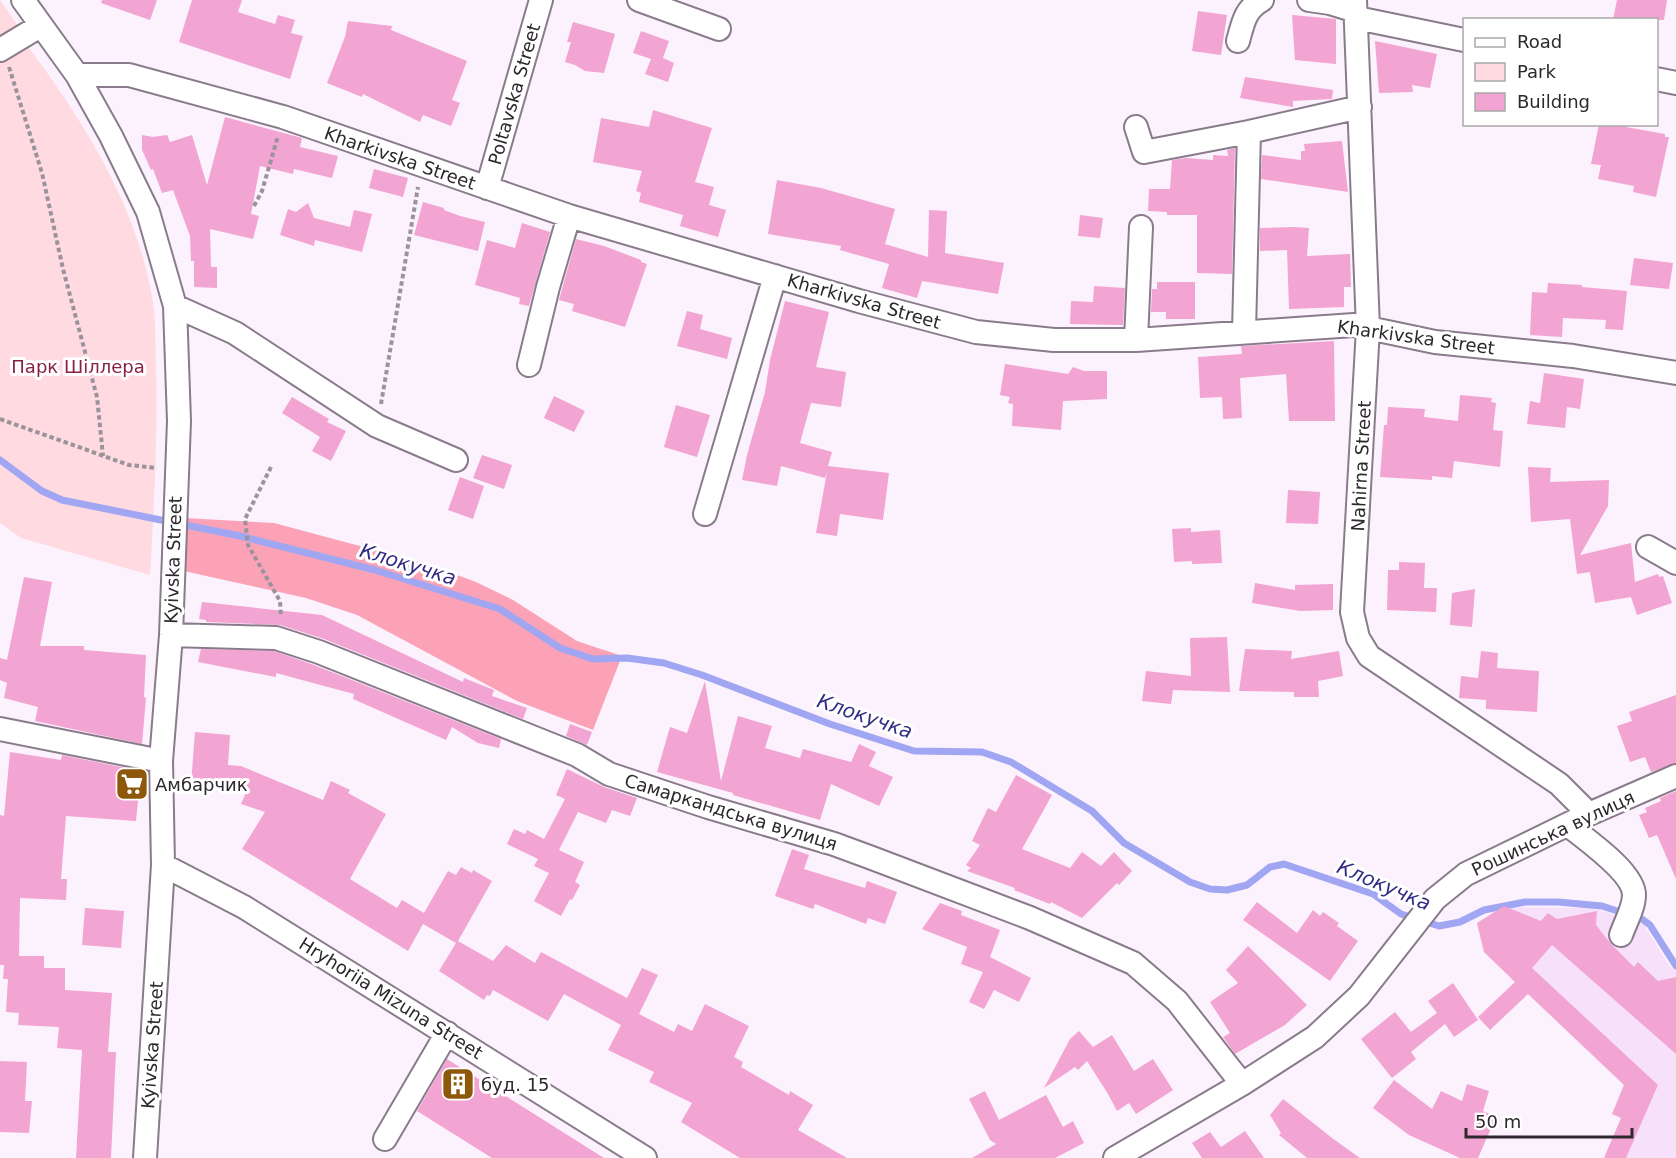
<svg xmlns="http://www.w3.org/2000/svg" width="1676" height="1158" font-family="'DejaVu Sans',sans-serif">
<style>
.built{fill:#f7e1fa}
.green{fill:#ffdae1}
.forest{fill:#fca2b7}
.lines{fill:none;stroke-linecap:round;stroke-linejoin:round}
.stream{stroke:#a0a6f2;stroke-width:7}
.building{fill:#f2a4d2}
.minor-casing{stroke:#8a7b8c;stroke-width:26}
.path{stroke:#9b939c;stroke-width:4;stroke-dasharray:4.5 3;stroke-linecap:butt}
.minor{stroke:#fff;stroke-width:22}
.labels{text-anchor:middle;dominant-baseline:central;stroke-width:6;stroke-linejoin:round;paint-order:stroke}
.street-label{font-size:18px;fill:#2d272e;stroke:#fff}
.park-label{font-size:18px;fill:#872145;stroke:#fff}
.poi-label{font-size:18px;fill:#2d272e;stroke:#fff;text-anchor:start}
.water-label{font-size:20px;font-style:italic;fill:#322c82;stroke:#fff}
</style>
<rect width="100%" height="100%" fill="#fcf2fd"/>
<path class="built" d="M1522,907L1592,908L1643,923L1670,967L1676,970V1158H1604L1621,1118L1612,1114L1624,1084L1484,952L1477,923L1494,912Z"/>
<path class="green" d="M0,0L20,29L0,42Z
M29,48C87,126 141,213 154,310C156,328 155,347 156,365C158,435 154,505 150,575L21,538L0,523V62Z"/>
<path class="forest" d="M185,518L274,523L427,564L476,582L513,600L577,641L622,656L593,730L517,701L357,615L306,598L175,569Z"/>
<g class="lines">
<path class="stream" d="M0,460L42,491L62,500L240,536L375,570L500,609L560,648L593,659L627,658L664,663L702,675L830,724L914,751L982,752L1011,762L1092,811L1124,843L1190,882L1210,889L1227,890L1247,885L1270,867L1284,864L1373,894L1401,914L1439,926L1460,922L1484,910L1525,902H1558L1602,906L1642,919L1650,925L1676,966"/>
</g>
<path class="building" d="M102,0H157L150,20L101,3Z
M192,0H242L238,12L275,24L278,15L295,20L291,33L303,36L290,79L179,42Z
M1617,0H1667L1664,20H1613Z
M1198,11L1227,15L1221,55L1192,51Z
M1292,15L1336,19V64L1295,60Z
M348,21L392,26L391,30L467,61L452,100L460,103L451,126L423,115L420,122L363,94L362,97L327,83L345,37Z
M573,22L615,34L604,73L585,71L575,65L565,62L571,42H567Z
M641,31L669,41L663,58L674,63L668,82L645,74L651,59L633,53Z
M1375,41L1437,54L1430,88L1412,85L1413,92L1379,93Z
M1245,77L1333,90L1332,99L1293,101V107L1240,98Z
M653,110L712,128L695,182L714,187L709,205L726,210L718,237L680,226L683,215L639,202L641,193L636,191L642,171L593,162L601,118L649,127Z
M225,117L302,138L300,147L338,156L332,178L294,169L293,174L260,166L251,214L259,216L253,239L210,229L211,267H217V288L194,287V261H191L190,236L173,190L162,193L153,169L151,170L142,150V135L153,137L167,135L170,142L192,135L207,185Z
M1599,124H1626V127L1665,134V137H1669L1656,197L1633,192L1634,186L1598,179L1601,165L1591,164Z
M1342,141L1348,192L1261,179L1262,155L1301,160V151H1305L1304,144Z
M1235,148L1232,274L1197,273V215H1167V212L1148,211L1149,189H1170L1172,160L1186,158L1213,160V155L1228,156L1227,150Z
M374,169L408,178L403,197L369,188Z
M777,180L821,188L895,209L885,244L928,257L929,210L947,211L945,253L1004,263L998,294L922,281L917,298L882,288L889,264L840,250L841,246L768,234Z
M423,202L444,208V210L460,216L485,222L478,251L414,235Z
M308,203L314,218L350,227L354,210L372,214L362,252L315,240L314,246L280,235L288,209L296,212Z
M1080,215L1103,218L1100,238L1078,236Z
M522,223L550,232L529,306L519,304L520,298L475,285L487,240L515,248Z
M1294,227L1309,228L1307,256L1350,254L1351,287H1344V307L1289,309L1287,250L1260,251V228Z
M576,239L604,246L641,260V262L647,264L625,327L572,311L574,304L559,300Z
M1634,258L1673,263L1669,289L1630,285Z
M1157,282H1195V319H1166V312H1151L1152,289H1157Z
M1548,283L1582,285V287L1627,291L1623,330L1605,329L1606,320L1563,318L1562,337L1530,335L1532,292L1547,293Z
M1094,286L1125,288L1123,325L1070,324L1071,301L1093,302Z
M785,301L829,312L816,367L846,372L841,407L811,403L800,443L832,452L828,466L889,473L883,520L840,514L837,536L816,533L827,472L825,478L781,466L777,486L742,480L747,455L765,392L770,360Z
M687,311L703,315L700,329L732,338L727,359L677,346Z
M1334,341L1335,421H1289L1286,374L1240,378L1242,418L1223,419L1222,397L1200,398L1198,357L1242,354L1241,346Z
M1005,364L1068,374L1073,367L1084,371H1107V399L1063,401L1061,430L1012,426L1013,404L1008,403L1010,397L1000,395Z
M1544,373L1584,379L1580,409L1567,407L1565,428L1527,424L1530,401L1540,403Z
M1460,395L1492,398L1491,402L1496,403L1493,430L1503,431L1500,467L1454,461L1452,478L1432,476V480L1380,477L1384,425H1387L1388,407L1425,409L1424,417L1458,421Z
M554,396L585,411L574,432L544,418Z
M292,397L329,419L327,422L346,431L331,461L312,451L320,437L282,413Z
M676,405L710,415L697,457L664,447Z
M482,455L512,465L504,489L473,478Z
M1528,467L1551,468L1550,482L1609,480L1608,506L1580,555L1631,543L1635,582L1658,574L1659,577L1663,576L1672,603L1637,615L1631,597L1595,603L1590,572L1577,574L1570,519L1531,522Z
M460,477L484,486L473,519L448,510Z
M1288,490L1320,492L1318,524L1286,523Z
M1191,528V532L1220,530L1222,563L1192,564V561L1174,562L1172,529Z
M1399,562L1425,563L1424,588H1437L1436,612L1387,610L1388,570H1399Z
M24,577L52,582L40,646H84V650L146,655L144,697L146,698L142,744L35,721L38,707L4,698L7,683L0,680V658L7,660Z
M1255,583L1295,590V585L1333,584V610L1300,611L1252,603Z
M1475,589L1472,627L1450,625L1452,593Z
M202,602L322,615L463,682L464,678L494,690L492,696L527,708L523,719L324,639L280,625L206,622V620L199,619Z
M1227,637L1230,692L1173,690L1171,704L1142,701L1146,671L1191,676L1190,638Z
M201,649L274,651L314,665L501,739L499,748L478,743L452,727L446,740L353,699L354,694L276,673V677L198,662Z
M1245,649L1292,651L1291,659L1339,651L1343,676L1318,681L1319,697H1294V692L1239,691Z
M1481,651L1498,653L1497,668L1539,671L1537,712L1486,709V700L1459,698L1461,676L1478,678Z
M705,681L721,781L738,716L772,726L765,748L800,758L803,749L851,762L859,744L876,752L869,766L893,777L879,806L831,784L820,820L733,795V793L657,772L670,727L687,733Z
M1676,695V763L1651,772L1645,757L1630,762L1617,726L1632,721L1629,712Z
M570,724L592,732L587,745L566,736Z
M195,732L230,735L228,765L241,766L323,800L331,781L350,790L348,793L386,814L350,879L397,908L402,900L424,913L448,871L456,875L461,867L472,873L473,870L492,881L458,941L493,961L506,945L535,963L541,952L627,998L642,968L658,975L639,1014L674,1032L678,1024L692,1031L705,1004L749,1026L734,1057L743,1062L741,1067L789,1095L790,1091L813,1105L798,1130L847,1158H740L681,1122L692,1103L649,1082L654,1072L608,1050L621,1025L564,994L548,1021L493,990L490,996L487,995L484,1000L439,971L456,943L423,924L408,951L242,849L265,812L241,804L248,788L191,784Z
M10,752L61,760L62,755L141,771L136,821L66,816L61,879H67L66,900L20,898L19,956H44V968H65V990L112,993L108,1052H116L111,1158H76L82,1050L57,1048L59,1027L18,1025L19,1013L6,1012L8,979H3L4,965H0V815L4,816Z
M567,769L604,787L637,798L630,816L612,810L606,823L578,812L559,850L584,862L575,882L580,885L572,900L570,899L561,916L534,901L549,873L534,866L538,859L507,844L514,829L525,834L527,830L544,839L565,799L556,795Z
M1016,775L1052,795L1022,849L1070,868L1082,852L1101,866L1114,852L1132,871L1119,885L1117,883L1082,918L1051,902L1050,904L1014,890L1015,888L967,871L971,868L966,865L980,845L972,841L988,808L996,812Z
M1676,791V879L1657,835L1649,838L1639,815L1647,812L1645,808L1661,801L1660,798Z
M792,849L809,855L804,869L865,888L867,881L897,892L885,924L868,918L866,924L815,904L813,909L775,896Z
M1257,902L1297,933L1313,910L1320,916L1323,912L1339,923L1337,926L1358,941L1330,981L1243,920Z
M940,903L962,911L961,915L1000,930L990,957L1031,978L1019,1002L994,990L984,1009L969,1002L983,972L961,964L967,947L922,929Z
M1504,906L1541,921L1548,913L1557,919L1597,911L1596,925L1611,944L1634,967L1638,962L1658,981L1676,977V1054L1552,945L1532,968L1658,1085L1626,1158H1604L1621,1118L1612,1114L1624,1085L1528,994L1490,1030L1478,1017L1515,982L1484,952L1477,923Z
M85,908L124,911L121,948L82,945Z
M1248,946L1307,1005L1285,1025L1235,1054L1223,1037L1230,1033L1210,1002L1238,983L1226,970Z
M1453,983L1478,1020L1454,1037L1445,1024L1411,1052L1416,1059L1392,1078L1361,1039L1395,1012L1411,1032L1437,1013L1428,1001Z
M1079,1031L1093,1047L1112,1035L1134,1071L1153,1059L1173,1090L1136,1114L1129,1103L1117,1111L1108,1094L1087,1061L1078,1070L1075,1067L1044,1088L1070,1039Z
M447,1059L604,1158H492L417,1111Z
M0,1061L27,1062L25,1101H32L29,1133L0,1132Z
M1394,1080L1432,1109L1441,1091L1462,1101L1467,1084L1489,1091L1483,1111L1496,1117L1478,1158H1460L1409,1135L1373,1108Z
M985,1091L999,1120L1046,1095L1063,1127L1073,1121L1084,1143L1055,1158H972L996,1144L990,1140L969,1099Z
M1283,1099L1332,1138L1360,1158H1307L1279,1135L1281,1133L1270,1115Z
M1245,1131L1264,1158H1202L1192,1143L1210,1132L1221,1147Z"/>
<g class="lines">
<g class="minor-casing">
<path id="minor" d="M23,0L77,75L111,136L148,212L175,306L179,421L171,635L161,761L163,865L145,1158
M639,0L719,29
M1309,0L1330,3L1356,11
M1355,0L1368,328L1352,612L1358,638L1369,656L1559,784L1589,814
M1357,18L1464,40
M1238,41C1243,23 1245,9 1262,0
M0,50L40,26
M77,75H129L283,117L569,216L859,301L976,332L1054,340H1136L1354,325L1435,342L1573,356L1676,373
M1656,79L1676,83
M1136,127L1144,152L1249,132
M487,188L541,0
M175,306L235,333L377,426L456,460
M1244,332L1249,132L1360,107
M1136,340L1141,227
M529,365L548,287L569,216
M705,514L775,276
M1648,547L1676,563
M171,635L276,638L319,652L577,755L609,774L708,807L834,844L872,858L1030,918L1133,963L1177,1001L1242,1084
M0,729L161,761
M1568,825C1585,839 1634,872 1634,895C1634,908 1625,923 1621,935
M163,865L244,907L645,1158
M385,1139L447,1033
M1115,1158L1242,1084L1315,1037L1359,996L1435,899L1466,874L1589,814L1676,776"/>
</g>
<path class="path" d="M9,67L42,173L63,269L97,397L103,456
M254,206L262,191L278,136
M381,404L418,187
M0,419L129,465L157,468
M271,467L245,519L248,545L280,601L281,617"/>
<use href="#minor" class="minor"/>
</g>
<defs>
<g id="supermarket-square" transform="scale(1.725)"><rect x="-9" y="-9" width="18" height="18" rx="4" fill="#8e580b" stroke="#fff"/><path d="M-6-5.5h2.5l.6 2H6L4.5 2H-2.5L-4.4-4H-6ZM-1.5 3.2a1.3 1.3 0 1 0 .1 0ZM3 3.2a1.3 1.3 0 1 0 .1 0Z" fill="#fff"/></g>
<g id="building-square" transform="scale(1.725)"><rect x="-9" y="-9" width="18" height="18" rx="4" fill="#8e580b" stroke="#fff"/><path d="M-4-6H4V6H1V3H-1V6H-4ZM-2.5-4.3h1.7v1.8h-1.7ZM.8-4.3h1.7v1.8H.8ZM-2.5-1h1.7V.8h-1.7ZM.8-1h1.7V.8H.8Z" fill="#fff"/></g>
</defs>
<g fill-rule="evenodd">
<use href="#supermarket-square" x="132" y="784"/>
<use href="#building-square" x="458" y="1084"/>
</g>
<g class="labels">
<g class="street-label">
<text transform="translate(514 94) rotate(-74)">Poltavska Street</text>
<text transform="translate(400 158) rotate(19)">Kharkivska Street</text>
<text transform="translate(864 301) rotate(16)">Kharkivska Street</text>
<text transform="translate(1416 337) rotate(8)">Kharkivska Street</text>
<text transform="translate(1361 466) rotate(-87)">Nahirna Street</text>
<text transform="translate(173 560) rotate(-88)">Kyivska Street</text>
<text transform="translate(731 812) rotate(17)">Самаркандська вулиця</text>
<text transform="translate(1553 833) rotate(-25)">Рошинська вулиця</text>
<text transform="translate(391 998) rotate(32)">Hryhoriia Mizuna Street</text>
<text transform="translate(152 1045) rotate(-86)">Kyivska Street</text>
</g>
<g class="park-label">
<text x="78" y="366">Парк Шіллера</text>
</g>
<g class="poi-label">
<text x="155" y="784">Амбарчик</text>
<text x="481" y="1084">буд. 15</text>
</g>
<g class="water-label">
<text transform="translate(408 564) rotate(17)">Клокучка</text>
<text transform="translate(865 716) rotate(19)">Клокучка</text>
<text transform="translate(1384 885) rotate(23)">Клокучка</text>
</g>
</g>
<rect x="1463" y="18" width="195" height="108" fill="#ffffff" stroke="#aba9ab" stroke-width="1.5"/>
<rect x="1475" y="38" width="30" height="9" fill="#ffffff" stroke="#aba9ab" stroke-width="1.5"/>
<text x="1517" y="48" font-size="18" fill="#2d272e">Road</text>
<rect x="1475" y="63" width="30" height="18" fill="#ffdae1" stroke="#aba9ab" stroke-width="1.5"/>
<text x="1517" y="78" font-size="18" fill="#2d272e">Park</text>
<rect x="1475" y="93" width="30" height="18" fill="#f2a4d2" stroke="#aba9ab" stroke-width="1.5"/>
<text x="1517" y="108" font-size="18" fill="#2d272e">Building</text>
<path d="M1466 1128v9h166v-9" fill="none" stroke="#2d272e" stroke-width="3"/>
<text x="1475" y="1128" font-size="18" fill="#2d272e" stroke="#ffffff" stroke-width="4.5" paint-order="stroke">50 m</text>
</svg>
